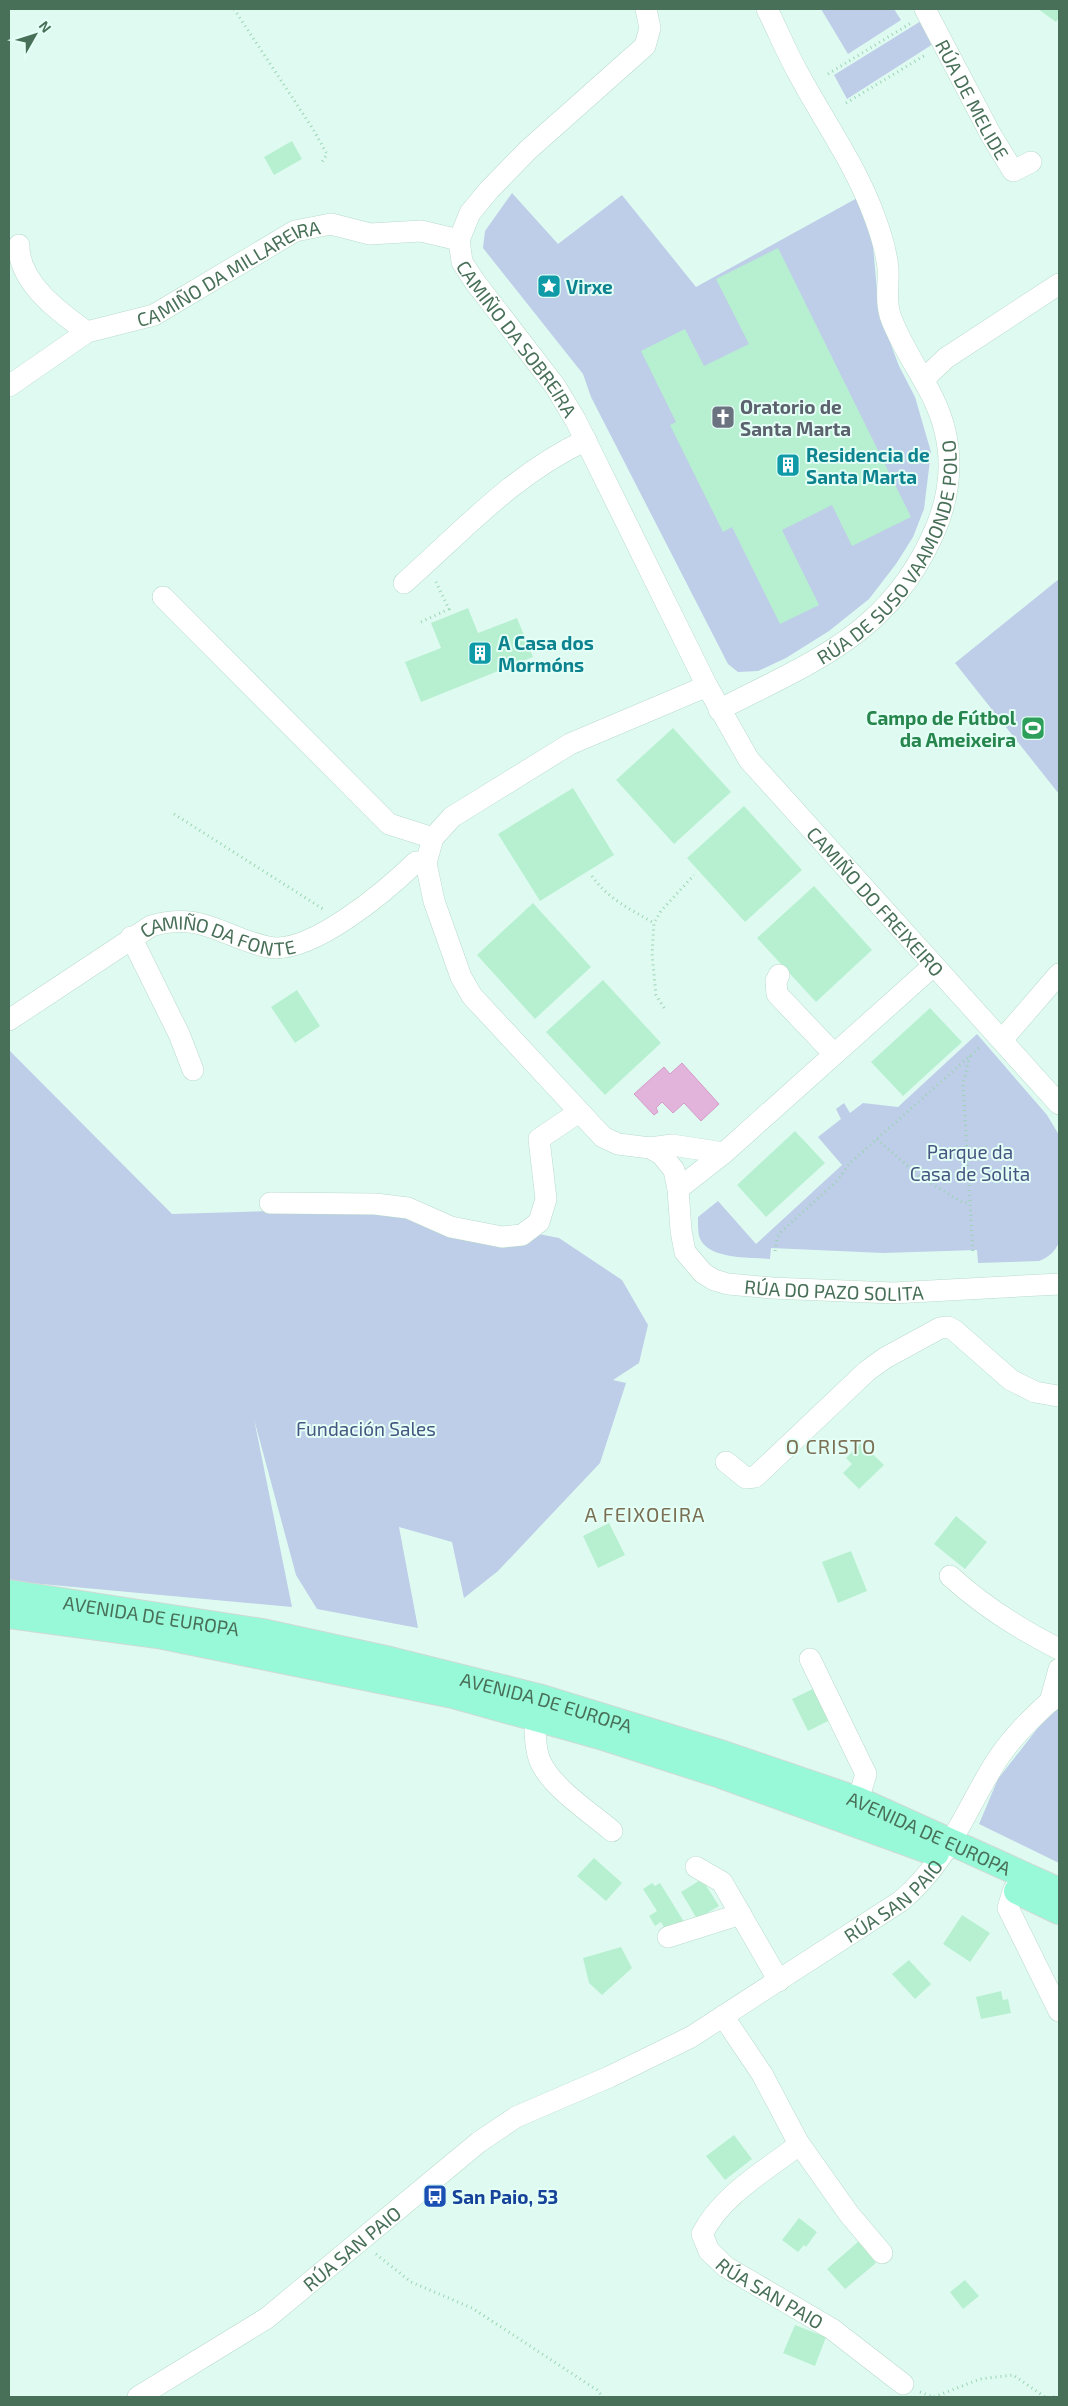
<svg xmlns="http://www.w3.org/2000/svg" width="1068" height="2406" font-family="'Exo 2',sans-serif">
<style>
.green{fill:#becde8}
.water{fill:#e3b4db;stroke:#d59bc9}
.building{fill:#b7f0d0}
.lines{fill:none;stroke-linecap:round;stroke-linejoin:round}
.minor-casing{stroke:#b9dbca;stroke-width:22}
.major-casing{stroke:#cfdad4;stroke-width:28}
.path{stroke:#9bd4b3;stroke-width:3;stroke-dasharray:1 4;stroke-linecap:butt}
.minor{stroke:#fff;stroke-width:21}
.major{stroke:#98f9d9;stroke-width:26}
.labels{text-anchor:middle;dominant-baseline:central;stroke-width:4;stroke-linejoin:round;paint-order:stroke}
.street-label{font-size:19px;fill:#487058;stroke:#e4fff5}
.culture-label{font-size:19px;font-weight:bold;fill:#0d838f;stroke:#e4fff5;text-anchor:start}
.worship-label{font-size:19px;font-weight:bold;fill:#5b616d;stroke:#e4fff5;text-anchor:start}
.leisure-label{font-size:19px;font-weight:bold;fill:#27864d;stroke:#e4fff5;text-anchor:end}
.park-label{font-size:19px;fill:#465581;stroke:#e4fff5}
.transit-label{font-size:19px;font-weight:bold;fill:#164399;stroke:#e4fff5;text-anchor:start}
.neighbourhood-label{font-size:20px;letter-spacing:1px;fill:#7a6e53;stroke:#e4fff5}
</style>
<rect width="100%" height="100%" fill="#dffbf1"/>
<path class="green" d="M821,9H894L901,20L848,54Z
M921,21L933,44L847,99L834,75Z
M512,193L558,244L622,195L696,287L859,197L873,246L879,313L899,366L915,397L931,452L924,509L913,537L896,564L869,599L829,631L786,658L758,671L738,672L728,664L591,397L583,374L483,248L485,231Z
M1059,579V794L955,663Z
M977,1034L1047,1115L1059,1135V1242C1055,1252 1049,1257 1039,1261L978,1263L977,1250L883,1253L771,1248L770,1259C750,1257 706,1260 699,1236C698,1231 698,1223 698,1217L718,1201L756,1244L842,1165L818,1137L841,1119L836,1109L844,1103L850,1113L863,1103L898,1107Z
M9,1050L172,1214L400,1207L559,1238L622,1280L648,1325L639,1363L613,1380L626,1383L600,1463L498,1571L464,1598L452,1542L399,1527L418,1628L317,1609L296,1575L254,1419L292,1607L9,1581Z
M1059,1706V1863L979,1824L998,1779L1037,1729Z"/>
<path class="water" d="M682,1063L719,1104L701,1121L684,1103L673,1113L662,1102L656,1108L658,1112L654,1115L634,1094L664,1067L670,1074Z"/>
<path class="building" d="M1038,9H1059V18L1056,22Z
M292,141L302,159L274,175L264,157Z
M778,248L911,517L852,546L832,505L782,530L819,605L780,624L732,527L723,532L670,425L676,422L641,351L685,329L704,366L749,344L716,279Z
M468,608L478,633L517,618L533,657L421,702L405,662L441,648L431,623Z
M673,728L731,792L674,844L616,780Z
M573,788L614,855L540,901L498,834Z
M744,806L802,870L745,922L687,858Z
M814,886L872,950L816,1002L757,938Z
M533,903L591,967L535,1019L477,955Z
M603,980L661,1043L605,1095L546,1032Z
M297,990L320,1026L295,1043L271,1007Z
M930,1008L962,1042L903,1096L871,1062Z
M795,1131L825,1163L766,1217L737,1185Z
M861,1443L884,1465L859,1489L843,1473L852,1464L846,1458Z
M956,1516L987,1542L965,1569L934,1544Z
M609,1523L625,1555L598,1568L583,1536Z
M851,1551L867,1591L838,1603L822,1562Z
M817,1687L832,1719L808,1731L792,1699Z
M594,1858L622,1883L606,1901L577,1876Z
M702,1879L719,1906L697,1919L681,1892Z
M652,1883L655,1886L660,1883L686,1925L669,1936L661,1922L655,1926L649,1916L657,1911L643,1889Z
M962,1915L990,1933L970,1962L943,1944Z
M621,1947L632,1968L602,1995L589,1983L583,1958Z
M909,1960L931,1984L915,1999L892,1974Z
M1001,1991L1003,2000L1008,1999L1011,2013L981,2019L976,1997Z
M734,2135L752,2159L725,2180L706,2156Z
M799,2218L817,2232L806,2247L804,2245L798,2252L782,2240Z
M859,2241L876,2263L845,2289L827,2269Z
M965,2280L979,2296L963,2309L950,2292Z
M795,2325L826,2337L815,2366L783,2353Z"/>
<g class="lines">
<g class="minor-casing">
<g id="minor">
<path id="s1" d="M646,9L650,28L645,46L528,150L489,190L470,213L459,240L462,262L475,282L555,386L576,421L707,686L749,760L1059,1104"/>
<path id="s2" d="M925,9L991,135L1013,171L1031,162"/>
<path d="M19,245C18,282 59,312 87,332"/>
<path d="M924,379L946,358L1059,284"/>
<path id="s3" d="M9,386L87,332L154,315L295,231L331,224L370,234L421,231L459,240"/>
<path d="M404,583C464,530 512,475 586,440"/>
<path d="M163,597L389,824L433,838"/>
<path id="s4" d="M707,686L570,744L452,817L433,838L426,863L434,901L461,977L472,996L603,1137L618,1144L650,1148L661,1154L674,1170L678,1189L681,1231L685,1252L703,1273L714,1280L728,1284L772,1288L893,1293L1059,1284"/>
<path id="s5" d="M719,710C809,663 885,637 931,539C947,506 954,468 945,431C935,388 904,356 890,315C885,298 889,285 888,268C886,251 881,234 875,218C856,165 823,120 797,71C786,51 777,29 767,9"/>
<path d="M131,937L179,1034L193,1070"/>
<path d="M779,975L776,981L777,994L834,1054"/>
<path id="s6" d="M9,1020L151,926C202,911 222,937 268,947C310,956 387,890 416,862L426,863"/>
<path d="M1002,1040L1059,974"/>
<path d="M650,1148L672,1145L724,1153"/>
<path d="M678,1189L724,1153L933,966"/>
<path d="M270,1203L375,1204L408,1208L451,1227L502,1237L522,1235L539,1222L546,1199L539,1139L579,1112"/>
<path d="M726,1462L746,1478L755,1477L867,1371L885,1358L940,1328L948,1327L954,1330L1011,1380L1035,1392L1058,1396"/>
<path d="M950,1576C983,1606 1019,1629 1059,1649"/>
<path d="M810,1659L866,1774L858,1800"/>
<path d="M1050,1702L1059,1669"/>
<path d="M535,1719C535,1733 535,1748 540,1761C552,1788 590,1812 612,1831"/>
<path d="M696,1867L722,1882L779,1981"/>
<path d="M1014,1889L1008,1908L1059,2011"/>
<path d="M668,1937L741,1914"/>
<path id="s7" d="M723,2016L762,2074L798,2142L792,2150C760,2174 721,2197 702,2234L709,2251L726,2267L832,2329L903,2384"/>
<path d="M798,2142L849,2214L882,2253"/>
<path id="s8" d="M138,2397L267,2318L479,2142L516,2117L609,2077L691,2037L901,1901C950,1859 964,1812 997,1760C1013,1735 1037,1713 1059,1693"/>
</g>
</g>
<g class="major-casing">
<g id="major">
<path id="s9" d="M9,1593L262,1632L390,1660L538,1697L723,1754L858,1800L1059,1891"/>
<path d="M9,1615L158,1635L453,1695L600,1736L721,1775L936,1853"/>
<path d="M1017,1891L1059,1911"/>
</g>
</g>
<path class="path" d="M234,9L313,129L327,154L322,162
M828,74L911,23
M846,103L927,54
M421,622L449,609L436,582
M174,814L323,909
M592,876C608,899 630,909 654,923
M664,1008L656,995L652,954L654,923L661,911L694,875
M970,1056L963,1084L973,1254
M877,1139L919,1176L962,1202L970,1203
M775,1251L777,1238L781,1232L837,1181L850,1163L981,1046
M376,2254L411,2282L472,2308L597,2390L603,2397
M920,2392L933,2397
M934,2397L980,2379L1013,2375L1045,2397
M1054,2397L1059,2395"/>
<use href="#minor" class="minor"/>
<use href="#major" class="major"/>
</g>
<defs>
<g id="sight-square" transform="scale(1.25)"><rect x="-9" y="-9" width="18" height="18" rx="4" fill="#0f9aa8" stroke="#e4fff5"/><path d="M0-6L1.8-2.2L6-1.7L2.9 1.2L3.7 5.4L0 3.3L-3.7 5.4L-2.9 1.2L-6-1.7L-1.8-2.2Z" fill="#fff"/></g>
<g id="church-square" transform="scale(1.25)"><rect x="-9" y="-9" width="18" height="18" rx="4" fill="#6b7280" stroke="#e4fff5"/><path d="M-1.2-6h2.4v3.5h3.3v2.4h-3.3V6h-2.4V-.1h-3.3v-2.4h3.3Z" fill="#fff"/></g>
<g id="building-square" transform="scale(1.25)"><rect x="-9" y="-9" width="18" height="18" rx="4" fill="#0f9aa8" stroke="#e4fff5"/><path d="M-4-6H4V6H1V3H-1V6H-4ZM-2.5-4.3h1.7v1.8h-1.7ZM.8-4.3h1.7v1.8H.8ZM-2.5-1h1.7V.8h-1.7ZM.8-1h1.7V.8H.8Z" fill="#fff"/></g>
<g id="stadium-square" transform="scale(1.25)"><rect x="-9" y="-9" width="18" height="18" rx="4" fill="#2e9e5b" stroke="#e4fff5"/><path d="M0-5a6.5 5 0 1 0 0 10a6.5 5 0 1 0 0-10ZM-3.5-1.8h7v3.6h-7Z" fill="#fff"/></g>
<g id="bus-square" transform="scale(1.25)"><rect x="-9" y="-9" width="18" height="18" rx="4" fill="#1a4fb4" stroke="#e4fff5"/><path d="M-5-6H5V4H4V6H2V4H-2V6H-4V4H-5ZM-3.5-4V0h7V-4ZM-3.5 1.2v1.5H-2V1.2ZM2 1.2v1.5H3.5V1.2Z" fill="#fff"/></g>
</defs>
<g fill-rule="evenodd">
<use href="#sight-square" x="549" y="286"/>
<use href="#church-square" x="723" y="417"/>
<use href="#building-square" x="788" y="465"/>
<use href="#building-square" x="480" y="653"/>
<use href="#stadium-square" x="1033" y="728"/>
<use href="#bus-square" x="435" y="2196"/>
</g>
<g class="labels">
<g class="street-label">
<text stroke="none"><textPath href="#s2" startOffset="102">RÚA DE MELIDE</textPath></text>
<text stroke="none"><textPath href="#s3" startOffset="250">CAMIÑO DA MILLAREIRA</textPath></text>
<text stroke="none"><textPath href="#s1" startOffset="426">CAMIÑO DA SOBREIRA</textPath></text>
<text stroke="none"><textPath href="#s5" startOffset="246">RÚA DE SUSO VAAMONDE POLO</textPath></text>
<text stroke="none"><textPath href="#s1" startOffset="1098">CAMIÑO DO FREIXEIRO</textPath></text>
<text stroke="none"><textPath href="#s6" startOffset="239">CAMIÑO DA FONTE</textPath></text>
<text stroke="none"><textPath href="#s4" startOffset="1002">RÚA DO PAZO SOLITA</textPath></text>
<text stroke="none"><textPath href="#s9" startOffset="144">AVENIDA DE EUROPA</textPath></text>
<text stroke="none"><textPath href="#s9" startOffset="549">AVENIDA DE EUROPA</textPath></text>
<text stroke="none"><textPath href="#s9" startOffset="954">AVENIDA DE EUROPA</textPath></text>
<text stroke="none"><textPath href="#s8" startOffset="908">RÚA SAN PAIO</textPath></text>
<text stroke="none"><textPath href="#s8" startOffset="261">RÚA SAN PAIO</textPath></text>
<text stroke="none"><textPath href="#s7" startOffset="374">RÚA SAN PAIO</textPath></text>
</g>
<g class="culture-label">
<text x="566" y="286">Virxe</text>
<text x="806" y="454">Residencia de<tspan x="806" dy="22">Santa Marta</tspan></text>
<text x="498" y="642">A Casa dos<tspan x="498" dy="22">Mormóns</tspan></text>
</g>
<g class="worship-label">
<text x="740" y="406">Oratorio de<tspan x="740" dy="22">Santa Marta</tspan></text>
</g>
<g class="leisure-label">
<text x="1016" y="717">Campo de Fútbol<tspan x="1016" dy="22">da Ameixeira</tspan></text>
</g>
<g class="park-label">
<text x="970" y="1151">Parque da<tspan x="970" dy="22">Casa de Solita</tspan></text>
<text x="366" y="1428">Fundación Sales</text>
</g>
<g class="transit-label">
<text x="452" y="2196">San Paio, 53</text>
</g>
<g class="neighbourhood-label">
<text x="831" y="1446">O CRISTO</text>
<text x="645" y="1514">A FEIXOEIRA</text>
</g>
</g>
<rect width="1068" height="2406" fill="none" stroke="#487058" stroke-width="20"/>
<g transform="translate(35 35) rotate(51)" stroke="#e4fff5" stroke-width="4" paint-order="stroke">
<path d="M0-4L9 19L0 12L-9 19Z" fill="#487058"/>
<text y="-8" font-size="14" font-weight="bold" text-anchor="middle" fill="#487058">N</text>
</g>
</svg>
